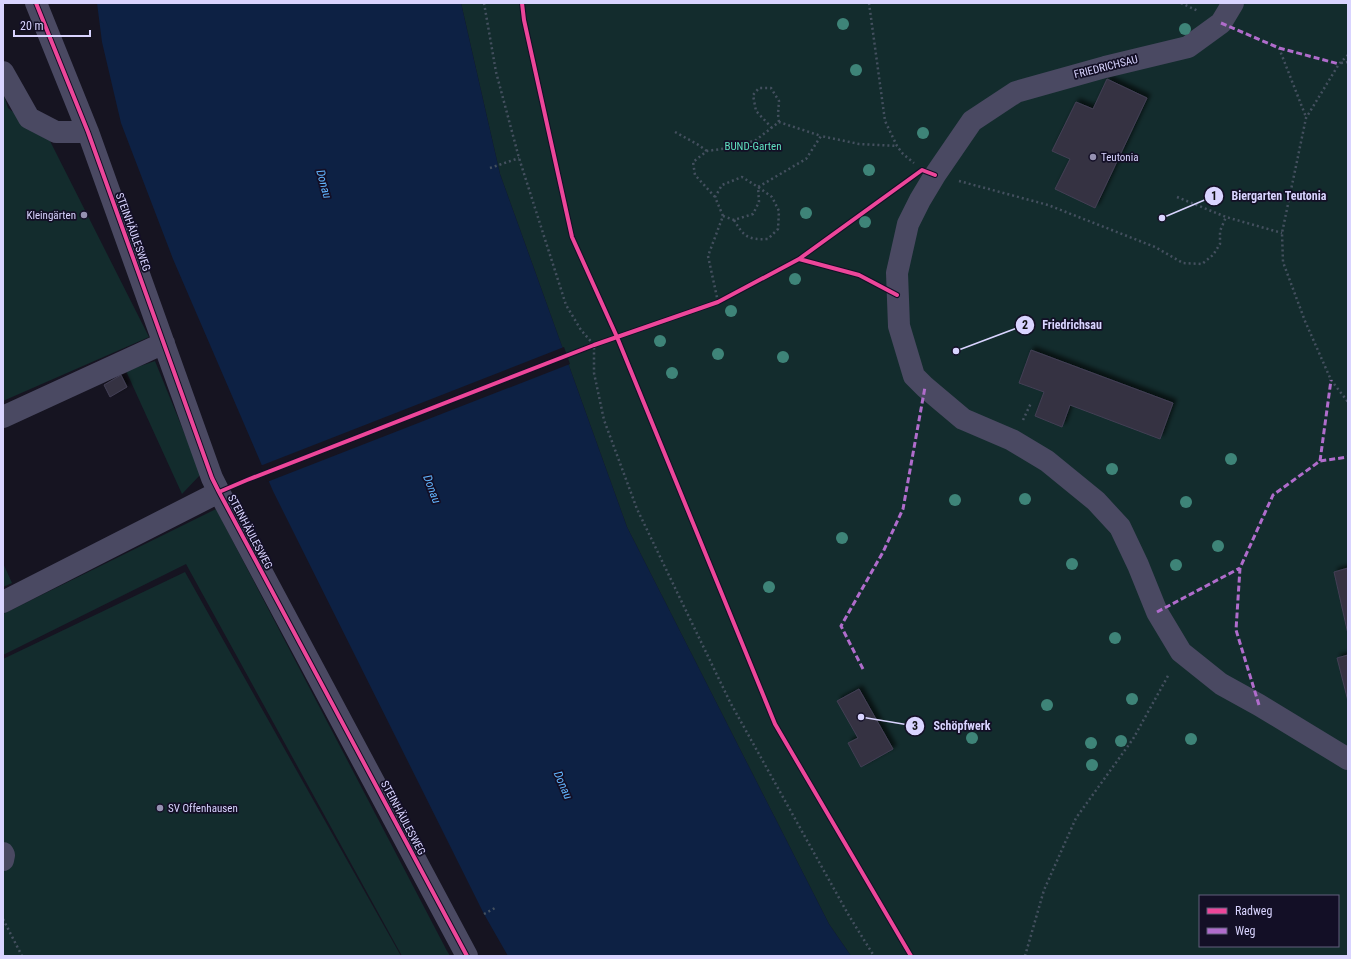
<svg xmlns="http://www.w3.org/2000/svg" width="1351" height="959" font-family="'Roboto Condensed',sans-serif">
<style>
.green{fill:#132c2d;fill-rule:evenodd}
.water{fill:#0d2144}
.pier{fill:#161421}
.building{fill:#343243;stroke:#433f54;filter:url(#shadow)}
.lines{fill:none;stroke-linecap:round;stroke-linejoin:round}
.path{stroke:#44505f;stroke-width:2.5;stroke-dasharray:2 3;stroke-linecap:butt}
.minor{stroke:#4a4962;stroke-width:22}
.quiet{stroke:#b06ccc;stroke-width:3;stroke-dasharray:6 3;stroke-linecap:butt}
.cycleway-casing{stroke:#130f26;stroke-width:6}
.cycleway{stroke:#ed469a;stroke-width:4}
.tree{fill:#3e8478}
.poi-dot{fill:#9591b1;stroke:#130f26;stroke-width:1.5}
.labels{text-anchor:middle;dominant-baseline:central;stroke-width:3.5;stroke-linejoin:round;paint-order:stroke}
.street-label{font-size:11px;fill:#d9d4ff;stroke:#130f26}
.park-label{font-size:11px;fill:#5fe0c0;stroke:#130f26}
.poi-label{font-size:11px;fill:#d9d4ff;stroke:#130f26;text-anchor:start}
.water-label{font-size:12px;font-style:italic;fill:#62b6ff;stroke:#130f26}
.leader{fill:none;stroke:#d9d4ff;stroke-width:1.5}
.callout-dot{fill:#d9d4ff;stroke:#130f26;stroke-width:1.5}
.mark-label{font-size:12px;text-anchor:middle;font-weight:bold;fill:#111}
.callout-label{font-size:12px;text-anchor:middle;font-weight:bold;fill:#d9d4ff;stroke:#130f26;stroke-width:3.5;stroke-linejoin:round;paint-order:stroke}
</style>
<defs>
<filter id="shadow"><feDropShadow dx="3.5" dy="-3.5" stdDeviation="2" flood-color="#0009"/></filter>
</defs>
<rect width="100%" height="100%" fill="#161421"/>
<path class="green" d="M461,3H1348V956H851L829,924L627,527L500,174ZM1200,896H1338V946H1200Z
M3,93L8,108L50,141L149,337L3,401Z
M155,361L201,474L182,494L126,371Z
M216,509L447,951L450,956H402L186,564L3,655V614Z
M3,563L12,583L3,587Z
M185,572L401,956H3V659Z"/>
<path class="water" d="M97,3H461L500,174L627,527L829,924L851,956H508L484,914L273,491L173,259L121,123L102,42Z"/>
<path class="pier" d="M564,347L570,364L267,482L260,466Z"/>
<path class="building" d="M1107,79L1147,98L1095,208L1055,189L1070,159L1052,151L1076,102L1093,109Z
M1031,350L1173,403L1160,439L1070,405L1062,427L1035,416L1044,392L1019,383Z
M121,375L127,387L110,397L104,385Z
M1348,568V634L1334,572Z
M1348,655V701L1337,658Z
M859,689L893,749L861,767L848,743L858,738L837,701Z"/>
<g class="lines">
<path class="path" d="M484,3L496,72L519,158L566,305L581,330L594,345V373L604,420L637,509L730,702L848,914L874,956
M869,3L885,121L897,146L903,154L914,163
M1181,3L1198,11
M1279,48L1306,117
M1348,55L1339,64L1306,118L1282,233L1283,262L1305,321L1331,380L1348,402
M1341,63L1348,62
M772,128L756,111L753,95L759,88H771L779,101L778,114L779,122
M675,132L697,144L707,151
M490,168L519,158
M959,181L1048,205L1155,247L1183,263L1202,264L1213,255L1220,244V231L1226,217
M715,197L695,175L693,162L707,151L735,147L756,140L779,122L821,136
M1177,197L1226,217L1282,233
M723,216L734,220L753,214L759,202L758,187
M734,220C744,237 748,240 768,239L778,229L779,211L772,197L758,187
M718,302L708,256L723,216L715,197L722,185L742,177L758,187L806,159L821,136L859,144L897,146
M1023,420L1031,403
M484,914L495,908
M3,919L22,956
M1025,956L1044,890L1076,818L1133,739L1169,674"/>
<path class="minor" d="M36,3L88,132L212,478L219,492L467,956
M1233,3L1221,23L1188,47L1105,67L1016,92L972,121L935,175L920,200L908,224L897,273L899,326L914,376L925,387L963,419L1012,440L1047,461L1096,501L1120,527L1138,565L1157,612L1181,652L1221,684L1259,705L1348,759
M3,72L29,118L56,132H88
M3,417L164,343
M3,602L219,492
M3,853L4,855L3,860"/>
<path class="quiet" d="M1221,23L1279,48L1339,64
M1320,461L1331,380
M1157,612L1240,568
M863,669L841,626L883,552L903,509L925,387
M1259,705L1236,630L1240,568L1273,495L1320,461L1348,457"/>
<g class="cycleway-casing">
<path id="cycleway" d="M36,3L88,132L212,478L219,492L467,956
M522,3L524,20L572,237L617,337L775,724L911,956
M799,259L859,275L897,295
M219,492L247,480L594,345L718,302L799,259L922,170L935,175"/>
</g>
<use href="#cycleway" class="cycleway"/>
</g>
<g class="tree">
<circle cx="843" cy="24" r="6"/>
<circle cx="1185" cy="29" r="6"/>
<circle cx="856" cy="70" r="6"/>
<circle cx="923" cy="133" r="6"/>
<circle cx="869" cy="170" r="6"/>
<circle cx="806" cy="213" r="6"/>
<circle cx="865" cy="222" r="6"/>
<circle cx="795" cy="279" r="6"/>
<circle cx="731" cy="311" r="6"/>
<circle cx="660" cy="341" r="6"/>
<circle cx="718" cy="354" r="6"/>
<circle cx="783" cy="357" r="6"/>
<circle cx="672" cy="373" r="6"/>
<circle cx="1231" cy="459" r="6"/>
<circle cx="1112" cy="469" r="6"/>
<circle cx="1025" cy="499" r="6"/>
<circle cx="955" cy="500" r="6"/>
<circle cx="1186" cy="502" r="6"/>
<circle cx="842" cy="538" r="6"/>
<circle cx="1218" cy="546" r="6"/>
<circle cx="1072" cy="564" r="6"/>
<circle cx="1176" cy="565" r="6"/>
<circle cx="769" cy="587" r="6"/>
<circle cx="1115" cy="638" r="6"/>
<circle cx="1132" cy="699" r="6"/>
<circle cx="1047" cy="705" r="6"/>
<circle cx="972" cy="738" r="6"/>
<circle cx="1191" cy="739" r="6"/>
<circle cx="1121" cy="741" r="6"/>
<circle cx="1091" cy="743" r="6"/>
<circle cx="1092" cy="765" r="6"/>
</g>
<g class="poi-dot">
<circle cx="1093" cy="157" r="4"/>
<circle cx="84" cy="215" r="4"/>
<circle cx="160" cy="808" r="4"/>
</g>
<g class="labels">
<g class="street-label">
<text transform="translate(1106 67) rotate(-14)">FRIEDRICHSAU</text>
<text transform="translate(133 232) rotate(70)">STEINHÄULESWEG</text>
<text transform="translate(250 532) rotate(62)">STEINHÄULESWEG</text>
<text transform="translate(403 818) rotate(62)">STEINHÄULESWEG</text>
</g>
<g class="park-label">
<text x="753" y="146">BUND-Garten</text>
</g>
<g class="poi-label">
<text x="1101" y="157">Teutonia</text>
<text x="76" y="215" text-anchor="end">Kleingärten</text>
<text x="168" y="808">SV Offenhausen</text>
</g>
<g class="water-label">
<text transform="translate(324 184) rotate(75)">Donau</text>
<text transform="translate(432 489) rotate(69)">Donau</text>
<text transform="translate(563 785) rotate(66)">Donau</text>
</g>
</g>
<path class="leader" d="M1162 218L1214 196M956 351L1025 325M861 717L915 726"/>
<g class="callout-dot">
<circle cx="1162" cy="218" r="4"/>
<circle cx="956" cy="351" r="4"/>
<circle cx="861" cy="717" r="4"/>
<circle cx="1214" cy="196" r="10"/>
<circle cx="1025" cy="325" r="10"/>
<circle cx="915" cy="726" r="10"/>
</g>
<g class="mark-label">
<text x="1214" y="200">1</text>
<text x="1025" y="329">2</text>
<text x="915" y="730">3</text>
</g>
<g class="callout-label">
<text x="1279" y="200">Biergarten Teutonia</text>
<text x="1072" y="329">Friedrichsau</text>
<text x="962" y="730">Schöpfwerk</text>
</g>
<rect width="1351" height="959" fill="none" stroke="#d9d4ff" stroke-width="8"/>
<rect x="1199" y="895" width="140" height="52" fill="#130f26" stroke="#625e7d"/>
<rect x="1207" y="908" width="20" height="6" fill="#ed469a" stroke="#625e7d"/>
<text x="1235" y="915" font-size="12" fill="#d9d4ff">Radweg</text>
<rect x="1207" y="928" width="20" height="6" fill="#b06ccc" stroke="#625e7d"/>
<text x="1235" y="935" font-size="12" fill="#d9d4ff">Weg</text>
<path d="M14 30v6h76v-6" fill="none" stroke="#d9d4ff" stroke-width="2"/>
<text x="20" y="30" font-size="12" fill="#d9d4ff" stroke="#130f26" stroke-width="3" paint-order="stroke">20 m</text>
</svg>
